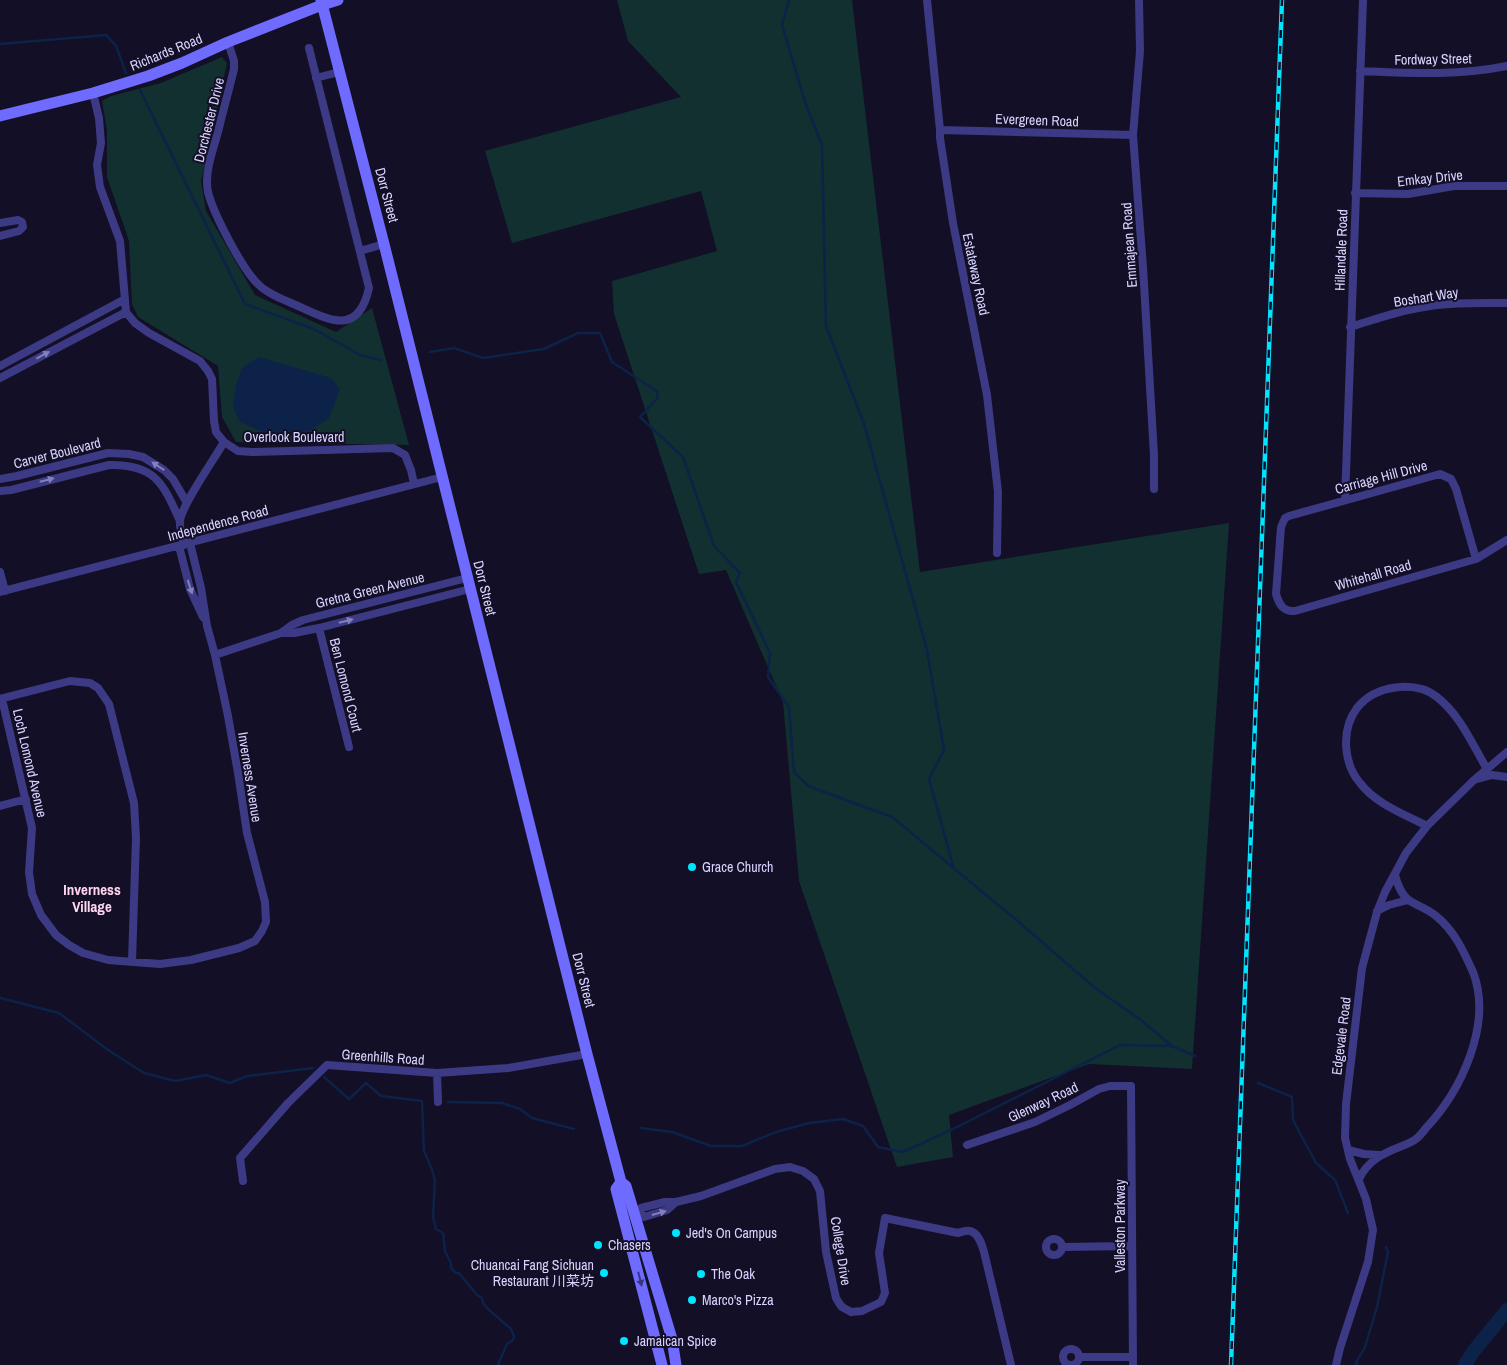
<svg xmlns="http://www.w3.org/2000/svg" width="1507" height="1365" font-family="'Archivo Narrow','Noto Sans SC',sans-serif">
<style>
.green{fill:#12302f}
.water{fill:#0c2248}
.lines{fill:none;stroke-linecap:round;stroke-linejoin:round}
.stream{stroke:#0c2248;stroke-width:2.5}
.river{stroke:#0c2248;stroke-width:14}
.street{stroke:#3d3a85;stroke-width:8}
.secondary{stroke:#6f6bff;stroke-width:11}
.rail-casing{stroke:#00e5ff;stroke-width:4.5}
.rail{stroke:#130f26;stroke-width:2.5;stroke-dasharray:8;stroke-linecap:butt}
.oneway{fill:#837fbc}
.oneway2{fill:#38347d}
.poi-dot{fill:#00e5ff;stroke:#130f26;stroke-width:2}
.labels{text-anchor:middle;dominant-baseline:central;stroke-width:4;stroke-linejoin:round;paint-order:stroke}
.street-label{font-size:14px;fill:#d9d4ff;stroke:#130f26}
.poi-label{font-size:14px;fill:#d9d4ff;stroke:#130f26;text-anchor:start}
.neighbourhood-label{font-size:15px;font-weight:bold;fill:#ffd6f0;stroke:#130f26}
</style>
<rect width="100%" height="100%" fill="#130f26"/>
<path class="green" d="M617,0H852L920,572L1229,523L1192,1069L1089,1064L949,1115L953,1157L897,1167L799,881L783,702L726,570L699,574L614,314L612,281L717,251L701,191L512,243L485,151L681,97L628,41Z
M222,57L227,63L201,181L206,211L255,295L336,332L372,308L409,445L236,442L222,417L218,366L138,317L132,304L129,241L107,177V130L102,101L111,96L161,83Z"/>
<path class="water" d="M259,357L331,378L340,389L329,418L310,431L267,434L240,422L233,407L236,384L242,368Z"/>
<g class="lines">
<path class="stream" d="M789,0L782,25L806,105L822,145L826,326L864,424L927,650L944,750L929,779L954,869
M0,44L106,35L116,46L126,73
M140,90L245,304L314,329L360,355L381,360
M430,352L454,348L483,358L544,349L578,333H600L612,362L658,392L657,399L640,417L683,457L714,546L740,573L736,582L770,653L768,677L789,707L794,772L808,786L892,817L1020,923L1095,988L1141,1020L1172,1046
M0,998L59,1013L108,1050L144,1073L175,1081L206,1075L230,1083L247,1076L313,1068
M324,1077L349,1099L366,1083L381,1096L422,1101L424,1151L431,1167L435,1180L433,1217L436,1229L443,1233L445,1251L451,1263V1268L456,1273H459L477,1295L482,1298L483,1303L488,1309L511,1329L514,1336L513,1340L507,1344L498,1365
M1258,1083L1292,1097L1293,1120L1316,1163L1335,1180L1348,1213
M448,1102L502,1103L520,1109L532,1118L574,1129
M641,1128L672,1132L711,1146H742L776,1132L809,1123L843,1119L863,1126L878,1147L903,1152L953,1129L1120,1045L1172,1046L1195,1056
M1356,1365L1357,1361L1365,1347L1377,1307L1388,1252L1386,1247"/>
<path class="river" d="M1465,1365L1473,1352L1507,1310"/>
<path class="street" d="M927,0L940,130V138L953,223L987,395L998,492L997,553
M1139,0L1140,51L1133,135L1143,267L1154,455V489
M228,42L234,61V69C229,90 223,111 218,132C213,150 204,173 208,192C213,213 243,271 259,285C268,294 284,300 296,305C329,320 358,337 369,288L309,48
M1360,71C1409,73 1459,76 1507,66
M316,78L339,72
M93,93L99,118L101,143L97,165L100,187L120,241L126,312L135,323L149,333L200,361L208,371L212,379L214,421L216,432L224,442L238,451L252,452L393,448L405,455L411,470L414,484
M940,130L1133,135
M1355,193L1408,194L1454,186H1507
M0,223L18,220L22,222L23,227L19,231L0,236
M360,251L384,244
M1350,327C1373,320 1395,312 1418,308C1448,302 1477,303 1507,303
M0,366L125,299
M0,378L126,312
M0,479L17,476L108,453L129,454L143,457L164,470L173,479L187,503
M0,491L11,490L109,465C155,464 163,483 180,521
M1345,500L1363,0
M184,545C183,538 179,528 180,521C181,506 215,458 224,442
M179,546L190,589L203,617
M1476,559L1456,489L1451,479L1440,474L1289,516L1285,518L1281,527L1276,594C1279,604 1283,612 1295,611L1476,559L1507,540
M0,572L5,591
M0,592L442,477
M319,628L349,747
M281,633L292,625L303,620L467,578
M215,655L281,633H294L319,628L470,589
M0,699L70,681L90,683L98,688L109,704L134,803L136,838L132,961
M2,699L32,828L29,872L32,894L41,915L56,935L69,945L83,953L108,960L160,964L191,960L239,948L255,941L262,931L266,922L265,902L247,833L238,773L228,716L215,655L207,626L201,588L190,543
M1477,779L1492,775L1507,777
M0,806L26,799
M1427,826C1404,814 1376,804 1360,783C1343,763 1341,729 1357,708C1375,685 1415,680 1437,697C1461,716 1472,744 1487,769
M1377,911L1389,905L1408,900
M437,1073L438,1102
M967,1145L1035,1122L1070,1105L1099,1089L1110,1086H1131L1133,1365
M1348,1150L1364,1154L1379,1155
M1359,1179C1368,1160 1384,1153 1402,1146C1407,1144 1412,1142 1416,1139C1420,1136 1423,1132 1426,1128C1461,1091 1493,1024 1473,972C1464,952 1454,930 1436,916C1428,909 1418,906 1410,901C1402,896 1397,883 1395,875
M243,1181L240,1158L288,1103L327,1065L437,1073L508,1068L587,1054
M640,1213L641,1208L665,1202H676L701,1196L775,1169L790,1167L803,1171L814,1179L820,1191L826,1252L836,1298L839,1303L842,1307L851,1312L862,1311L881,1302L885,1293L879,1253L885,1218L958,1233C961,1232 967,1230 970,1231C979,1233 982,1245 984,1252L1011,1365
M636,1214L640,1213L644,1217L667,1210L676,1202
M1046 1247a8 8 0 1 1 16 0a8 8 0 1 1-16 0Z
M1062,1247L1132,1246
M1063 1357a8 8 0 1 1 16 0a8 8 0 1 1-16 0Z
M1079,1357H1133
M1336,1365L1340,1348L1368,1262L1373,1230L1366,1199L1350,1159L1345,1138L1346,1104L1362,968L1377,912L1385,892L1406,853L1427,826L1473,781L1507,752"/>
<path class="secondary" d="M321,0L384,244L587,1054L621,1182L626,1186L672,1339L676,1365
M0,116L93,93L148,76L182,63L228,42L322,5L338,0
M621,1182L616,1189L662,1365"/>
<g class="rail-casing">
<path id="rail" d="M1231,1365L1282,0"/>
</g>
<use href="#rail" class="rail"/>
</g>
<defs><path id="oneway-solid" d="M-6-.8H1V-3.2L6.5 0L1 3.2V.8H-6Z" transform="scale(1.25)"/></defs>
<g class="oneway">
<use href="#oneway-solid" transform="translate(43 355) rotate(-28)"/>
<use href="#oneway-solid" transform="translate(158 466) rotate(-147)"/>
<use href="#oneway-solid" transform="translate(47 480) rotate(-14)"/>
<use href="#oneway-solid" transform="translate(190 587) rotate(72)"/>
<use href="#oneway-solid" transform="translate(346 621) rotate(-14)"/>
<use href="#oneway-solid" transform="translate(659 1213) rotate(-16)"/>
</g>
<use class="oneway2" href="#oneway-solid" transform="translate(640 1279) rotate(76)"/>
<g class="poi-dot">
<circle cx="692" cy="867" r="5"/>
<circle cx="676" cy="1233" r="5"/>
<circle cx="598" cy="1245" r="5"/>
<circle cx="604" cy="1273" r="5"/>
<circle cx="701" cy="1274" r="5"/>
<circle cx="692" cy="1300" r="5"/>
<circle cx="624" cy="1341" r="5"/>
</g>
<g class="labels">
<g class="street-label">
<text transform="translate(166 52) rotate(-22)">Richards Road</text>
<text transform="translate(1433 59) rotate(-1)">Fordway Street</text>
<text transform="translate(209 120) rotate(-76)">Dorchester Drive</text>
<text transform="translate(1037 120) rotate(2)">Evergreen Road</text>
<text transform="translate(1430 178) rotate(-6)">Emkay Drive</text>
<text transform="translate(387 195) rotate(75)">Dorr Street</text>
<text transform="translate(1129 245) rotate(-94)">Emmajean Road</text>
<text transform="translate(1341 250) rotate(-88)">Hillandale Road</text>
<text transform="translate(976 274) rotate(78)">Estateway Road</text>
<text transform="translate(1426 297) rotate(-9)">Boshart Way</text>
<text x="294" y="437">Overlook Boulevard</text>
<text transform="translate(57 453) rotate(-14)">Carver Boulevard</text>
<text transform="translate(1381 477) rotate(-15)">Carriage Hill Drive</text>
<text transform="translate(218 523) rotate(-15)">Independence Road</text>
<text transform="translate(1373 575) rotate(-16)">Whitehall Road</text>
<text transform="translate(485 588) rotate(76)">Dorr Street</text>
<text transform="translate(370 590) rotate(-14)">Gretna Green Avenue</text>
<text transform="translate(346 685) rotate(76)">Ben Lomond Court</text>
<text transform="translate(30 763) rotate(77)">Loch Lomond Avenue</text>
<text transform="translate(250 777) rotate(81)">Inverness Avenue</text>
<text transform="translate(584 980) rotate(76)">Dorr Street</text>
<text transform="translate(1341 1036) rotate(-83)">Edgevale Road</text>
<text transform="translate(383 1057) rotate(4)">Greenhills Road</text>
<text transform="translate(1043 1102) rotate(-25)">Glenway Road</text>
<text transform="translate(1120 1226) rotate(-90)">Valleston Parkway</text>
<text transform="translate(841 1251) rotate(81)">College Drive</text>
</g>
<g class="poi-label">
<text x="702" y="867">Grace Church</text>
<text x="686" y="1233">Jed's On Campus</text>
<text x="608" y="1245">Chasers</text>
<text x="594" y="1265" text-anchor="end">Chuancai Fang Sichuan<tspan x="594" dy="16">Restaurant 川菜坊</tspan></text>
<text x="711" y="1274">The Oak</text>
<text x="702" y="1300">Marco's Pizza</text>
<text x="634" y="1341">Jamaican Spice</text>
</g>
<g class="neighbourhood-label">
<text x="92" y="889">Inverness<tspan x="92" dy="17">Village</tspan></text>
</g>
</g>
</svg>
